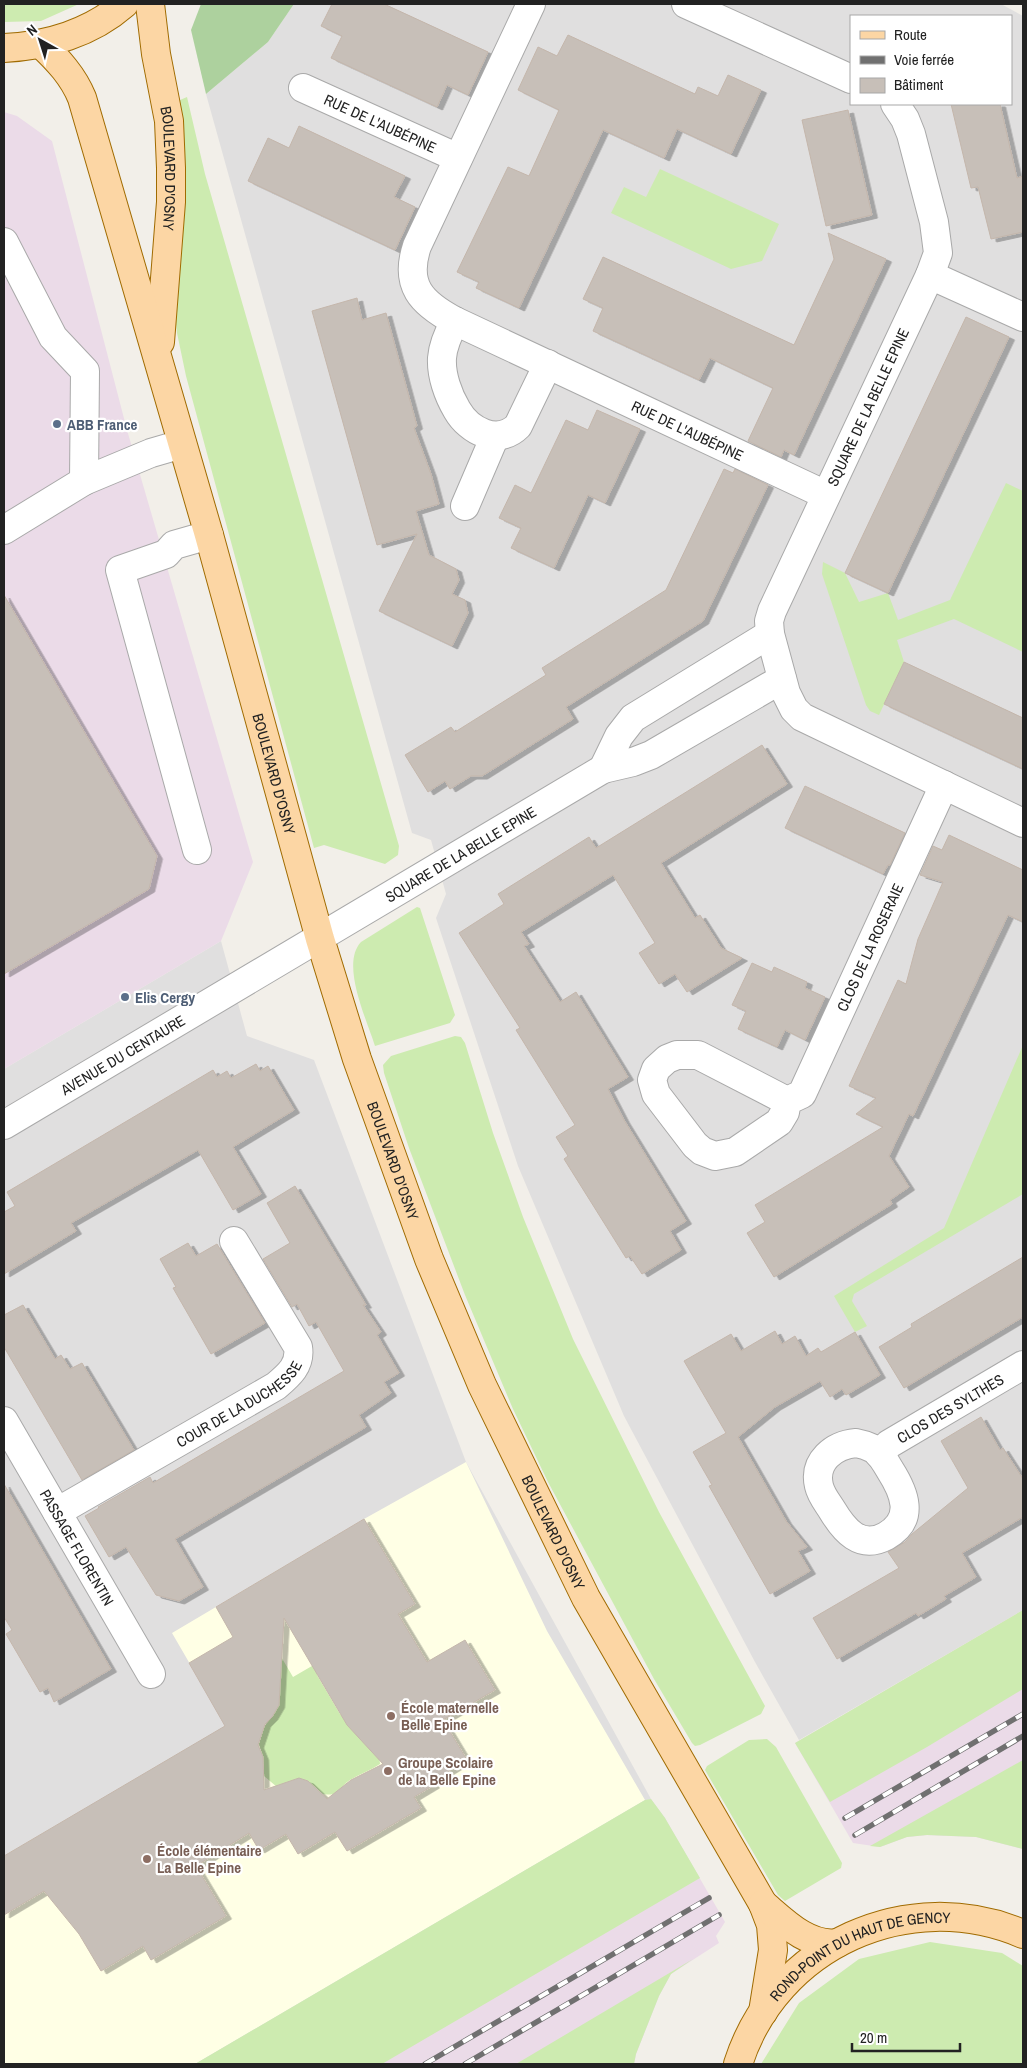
<svg xmlns="http://www.w3.org/2000/svg" width="1027" height="2068" font-family="'Archivo Narrow',sans-serif">
<style>
.residential{fill:#e0dfdf;fill-rule:evenodd}
.industrial{fill:#ebdbe8}
.education{fill:#ffffe5}
.grass{fill:#cdebb0}
.forest{fill:#add19e}
.building{fill:#c7bfb8;stroke:#c4b6ab;fill-rule:evenodd;filter:url(#shadow)}
.lines{fill:none;stroke-linecap:round;stroke-linejoin:round}
.minor-casing{stroke:#a9a9a9;stroke-width:30}
.major-casing{stroke:#a06b00;stroke-width:30}
.minor{stroke:#fff;stroke-width:28}
.major{stroke:#fcd6a4;stroke-width:28}
.rail-casing{stroke:#707070;stroke-width:5.5}
.rail{stroke:#fff;stroke-width:4;stroke-dasharray:11;stroke-linecap:butt}
.service-dot{fill:#5c6f8a;stroke:#fff;stroke-width:2}
.education-dot{fill:#8d6e63;stroke:#fff;stroke-width:2}
.labels{text-anchor:middle;dominant-baseline:central;stroke-width:4.5;stroke-linejoin:round;paint-order:stroke}
.street-label{font-size:15px;fill:#222;stroke:#fff}
.service-label{font-size:15px;font-weight:bold;fill:#4e5e75;stroke:#fff;text-anchor:start}
.education-label{font-size:15px;font-weight:bold;fill:#785e54;stroke:#fff;text-anchor:start}
</style>
<defs>
<filter id="shadow"><feDropShadow dx="5.5" dy="3" stdDeviation="0" flood-color="#0004"/></filter>
</defs>
<rect width="100%" height="100%" fill="#f2efe9"/>
<path class="residential" d="M294,4H1001L1023,16V1610L799,1740L755,1662L624,1416L518,1166L436,918L446,894L431,840L412,833L206,94L268,42ZM851,16H1011V104H851Z
M221,941L247,1036L314,1060L466,1462L651,1799L665,1818L249,2064H4V1069Z"/>
<path class="industrial" d="M4,112L17,116L52,141L127,430L253,862L221,941L4,1069Z
M1023,1610V1849L976,1837L927,1835L907,1837L880,1847L853,1843L795,1743Z
M665,1818L725,1922L716,1936L719,1943L671,1974L659,1996L636,2054L634,2064H249Z"/>
<path class="education" d="M466,1462L547,1631L645,1800L195,2064H4V1856L226,1726L172,1633L364,1519Z"/>
<path class="grass" d="M4,4H79L41,21L4,22Z
M187,97L205,174L399,846L398,855L385,864L324,845L314,848L186,376L177,333L174,306L183,158L180,100Z
M660,169L779,224L762,261L731,269L611,213L624,187L646,197Z
M1006,483L1023,491V652L954,619L897,640L904,662L879,715L870,711L866,705L822,574L823,562L845,573L859,602L888,593L898,620L950,600Z
M417,907L420,908L455,1015L450,1023L375,1046C367,1020 340,964 361,942Z
M455,1036L461,1037L465,1043L493,1133L523,1217L573,1339L659,1512L765,1706L761,1714L700,1745L695,1746L692,1743L654,1679L548,1482L513,1409L465,1295L409,1148L384,1073L383,1065L391,1056Z
M1023,1045V1194L854,1294L852,1301L867,1326L855,1332L834,1296L944,1228Z
M1023,1610V1689L927,1747L830,1802L795,1743Z
M280,1655L293,1677L324,1659L317,1675L340,1714L379,1754L380,1764C371,1770 360,1774 350,1780C338,1788 340,1797 323,1794L308,1781L301,1779L277,1787L264,1776L263,1757L259,1744L264,1727L272,1717L279,1705Z
M767,1739L776,1747L842,1863L841,1868L785,1901L778,1895L705,1770L707,1766L749,1740Z
M1023,1760V1849L976,1837L927,1835L907,1837L880,1847L870,1846Z
M651,1799L665,1818L700,1878L382,2064H195L645,1800Z
M930,1942L1002,1953L1023,1966V2064H761L799,2003L859,1959Z
M693,1959L671,1974L659,1996L636,2054L634,2064H516Z"/>
<path class="forest" d="M201,4H294L268,42L206,94L191,30Z"/>
<path class="building" d="M332,4H384L488,52L468,95L447,85L437,107L331,58L342,36L321,26Z
M568,35L695,94L698,87L718,96L728,75L761,90L731,154L677,129L664,158L603,130L519,308L476,288L479,282L457,272L508,167L529,176L559,110L518,90L538,47L557,56Z
M951,104H1000L1017,178L1023,176V232L991,239L978,187L971,188Z
M848,110L872,215L826,226L802,120Z
M299,126L405,176L394,197L415,207L395,250L248,181L268,138L289,148Z
M828,233L886,259L794,455L784,450L781,457L748,441L773,388L710,358L699,380L593,331L603,308L583,299L603,257L794,345L834,259Z
M357,298L362,320L386,313L417,426L414,428L431,474L439,504L416,511L429,555L456,569L459,580L452,594L465,600L468,613L452,646L379,611L417,534L377,545L312,311Z
M966,317L1009,337L888,593L845,573Z
M597,410L640,429L605,503L588,495L554,568L511,548L521,528L499,518L515,485L531,493L566,420L588,430Z
M724,469L733,473L735,469L768,485L703,621L566,707L573,719L482,776H471L450,789L445,781L428,792L405,755L451,727L455,732L546,675L542,668L666,590Z
M4,595L157,856L149,889L4,974Z
M904,662L1023,718V769L884,704Z
M762,745L787,784L661,863L695,918L700,915L721,948L742,958L687,992L675,974L659,984L639,953L655,943L613,875L521,932L529,944L524,946L560,1002L576,992L628,1077L608,1089L624,1120L686,1221L670,1231L681,1250L642,1274L630,1256L626,1258L564,1159L568,1156L556,1137L575,1125L516,1030L520,1028L459,933L504,904L498,894L589,837L596,848Z
M805,786L905,833L890,865H888L883,874L785,828Z
M949,835L1023,870V922L1008,915L913,1116L909,1114L889,1156L909,1187L890,1200L892,1204L774,1277L747,1233L765,1222L755,1205L883,1127L856,1114L876,1098L849,1086L898,980L906,984L918,939L943,882L920,875L933,846L942,850Z
M752,963L772,972L774,967L807,982L805,988L825,997L805,1040L785,1030L777,1047L738,1029L746,1011L732,1005Z
M256,1064L260,1071L268,1066L294,1110L233,1147L261,1194L233,1210L198,1150L71,1223L76,1231L4,1274V1212L15,1206L7,1192L213,1070L217,1077L227,1071L231,1078Z
M295,1186L366,1305H363L381,1332L377,1335L399,1373L384,1382L391,1393L359,1415L366,1427L175,1539L203,1587L179,1601L156,1595L126,1547L109,1557L85,1516L99,1508L98,1507L150,1477L153,1483L344,1371L316,1322L309,1326L297,1304L292,1307L263,1259L290,1243L267,1203Z
M188,1243L196,1256L217,1244L265,1323L211,1354L173,1288L176,1287L160,1259Z
M1023,1257V1317L904,1388L879,1347L912,1327L911,1324L931,1312Z
M23,1305L55,1359L61,1355L70,1369L82,1363L134,1450L82,1480L4,1347V1315Z
M775,1331L782,1344L795,1336L806,1356L818,1348L821,1352L855,1332L880,1375L846,1395L842,1389L830,1397L820,1381L775,1407L738,1437L786,1521L807,1547L798,1551L810,1571L770,1594L709,1486L712,1485L693,1452L726,1433L684,1361L731,1334L741,1351Z
M981,1417L1000,1450L1003,1448L1023,1479V1517L962,1553L976,1577L944,1596L946,1599L918,1616L916,1613L837,1659L813,1618L899,1568L888,1552L905,1542L912,1534L968,1488L941,1441Z
M4,1484L111,1669L54,1702L48,1688L40,1692L6,1634L12,1630L4,1617Z
M364,1519L415,1604L398,1614L427,1662L465,1640L495,1690L443,1720L467,1760L431,1782L434,1785L414,1797L421,1808L347,1851L335,1832L298,1854L286,1834L259,1850L249,1833L196,1866L226,1916L151,1960L143,1946L101,1971L79,1934L44,1891L4,1915V1856L225,1726L189,1663L233,1637L216,1607ZM284,1618L347,1725L383,1764L351,1780L327,1799L308,1781L299,1778L264,1790L263,1757L258,1745L265,1724L272,1717L279,1705Z"/>
<g class="lines">
<g class="minor-casing">
<g id="minor">
<path id="s1" d="M531,4L417,246C404,285 421,303 455,321L826,495"/>
<path d="M686,4L851,79"/>
<path id="s2" d="M303,88L458,158"/>
<path d="M895,104L905,119L911,134L934,222L938,253L930,275"/>
<path d="M4,242L53,337L85,371L84,481"/>
<path d="M1023,317L930,275L772,611L769,621L770,634L786,693L794,709L802,717L1023,823"/>
<path d="M455,321C449,332 443,344 442,358C441,375 448,395 457,410C469,431 498,446 518,426L548,364"/>
<path d="M465,506L495,436"/>
<path d="M4,530L84,481L151,453L182,444"/>
<path d="M770,634L633,718L619,736L603,769L633,762L651,755L782,679"/>
<path d="M197,850L120,570L166,554L174,545L209,535"/>
<path id="s3" d="M787,1101L698,1055H677L667,1059L656,1069L652,1080L656,1094L695,1145L702,1151L715,1156L735,1152L779,1122L785,1112L787,1101L802,1094L944,785"/>
<path id="s4" d="M4,1125L603,769"/>
<path id="s5" d="M4,1421L151,1674"/>
<path d="M856,1443C862,1444 868,1446 874,1449C881,1454 886,1463 890,1470C904,1492 916,1519 886,1536C860,1550 844,1530 832,1510C827,1502 821,1495 819,1486C813,1461 834,1445 856,1443Z"/>
<path id="s6" d="M879,1454L889,1444L1023,1365"/>
<path id="s7" d="M57,1512L276,1386C289,1375 301,1365 298,1347L234,1241"/>
</g>
</g>
<g class="major-casing">
<g id="major">
<path id="s8" d="M150,4L156,54L169,121L171,168V202L160,342"/>
<path id="s9" d="M41,44C58,60 73,76 82,98L209,535L320,939L357,1059L429,1259L482,1385L586,1598L763,1904L771,1925L773,1950L763,2012"/>
<path d="M4,48C47,46 91,33 124,4"/>
<path d="M763,1904C783,1921 808,1947 837,1943"/>
<path id="s10" d="M738,2064C776,1945 908,1885 1023,1934"/>
</g>
</g>
<use href="#minor" class="minor"/>
<use href="#major" class="major"/>
<g class="rail-casing">
<path id="rail" d="M845,1818L1023,1714
M855,1835L1023,1736
M425,2064L709,1898
M465,2064L719,1915"/>
</g>
<use href="#rail" class="rail"/>
</g>
<g class="service-dot">
<circle cx="57" cy="424" r="5"/>
<circle cx="125" cy="997" r="5"/>
</g>
<g class="education-dot">
<circle cx="391" cy="1716" r="5"/>
<circle cx="388" cy="1771" r="5"/>
<circle cx="147" cy="1859" r="5"/>
</g>
<g class="labels">
<g class="street-label">
<text stroke="none"><textPath href="#s2" startOffset="85">RUE DE L'AUBÉPINE</textPath></text>
<text stroke="none"><textPath href="#s8" startOffset="166">BOULEVARD D'OSNY</textPath></text>
<text transform="translate(868 407) rotate(-65)">SQUARE DE LA BELLE EPINE</text>
<text stroke="none"><textPath href="#s1" startOffset="619">RUE DE L'AUBÉPINE</textPath></text>
<text stroke="none"><textPath href="#s9" startOffset="771">BOULEVARD D'OSNY</textPath></text>
<text stroke="none"><textPath href="#s4" startOffset="531">SQUARE DE LA BELLE EPINE</textPath></text>
<text stroke="none"><textPath href="#s3" startOffset="535">CLOS DE LA ROSERAIE</textPath></text>
<text stroke="none"><textPath href="#s4" startOffset="138">AVENUE DU CENTAURE</textPath></text>
<text stroke="none"><textPath href="#s9" startOffset="1176">BOULEVARD D'OSNY</textPath></text>
<text stroke="none"><textPath href="#s7" startOffset="212">COUR DE LA DUCHESSE</textPath></text>
<text stroke="none"><textPath href="#s6" startOffset="85">CLOS DES SYLTHES</textPath></text>
<text stroke="none"><textPath href="#s9" startOffset="1581">BOULEVARD D'OSNY</textPath></text>
<text stroke="none"><textPath href="#s5" startOffset="146">PASSAGE FLORENTIN</textPath></text>
<text stroke="none"><textPath href="#s10" startOffset="176">ROND-POINT DU HAUT DE GENCY</textPath></text>
</g>
<g class="service-label">
<text x="67" y="424">ABB France</text>
<text x="135" y="997">Elis Cergy</text>
</g>
<g class="education-label">
<text x="401" y="1707">École maternelle<tspan x="401" dy="17">Belle Epine</tspan></text>
<text x="398" y="1762">Groupe Scolaire<tspan x="398" dy="17">de la Belle Epine</tspan></text>
<text x="157" y="1850">École élémentaire<tspan x="157" dy="17">La Belle Epine</tspan></text>
</g>
</g>
<rect width="1027" height="2068" fill="none" stroke="#222222" stroke-width="10"/>
<rect x="850" y="15" width="162" height="90" fill="#ffffff" stroke="#a7a7a7"/>
<rect x="860" y="31" width="25" height="8" fill="#fcd6a4" stroke="#a7a7a7"/>
<text x="894" y="40" font-size="15" fill="#222222">Route</text>
<rect x="860" y="56" width="25" height="8" fill="#707070" stroke="#a7a7a7"/>
<text x="894" y="65" font-size="15" fill="#222222">Voie ferrée</text>
<rect x="860" y="78" width="25" height="15" fill="#c7bfb8" stroke="#a7a7a7"/>
<text x="894" y="90" font-size="15" fill="#222222">Bâtiment</text>
<g transform="translate(40 40) rotate(321)" stroke="#ffffff" stroke-width="4" paint-order="stroke">
<path d="M0-4L9 19L0 12L-9 19Z" fill="#222222"/>
<text y="-8" font-size="14" font-weight="bold" text-anchor="middle" fill="#222222">N</text>
</g>
<path d="M852 2043v8h108v-8" fill="none" stroke="#222222" stroke-width="2.5"/>
<text x="860" y="2043" font-size="15" fill="#222222" stroke="#ffffff" stroke-width="4" paint-order="stroke">20 m</text>
</svg>
